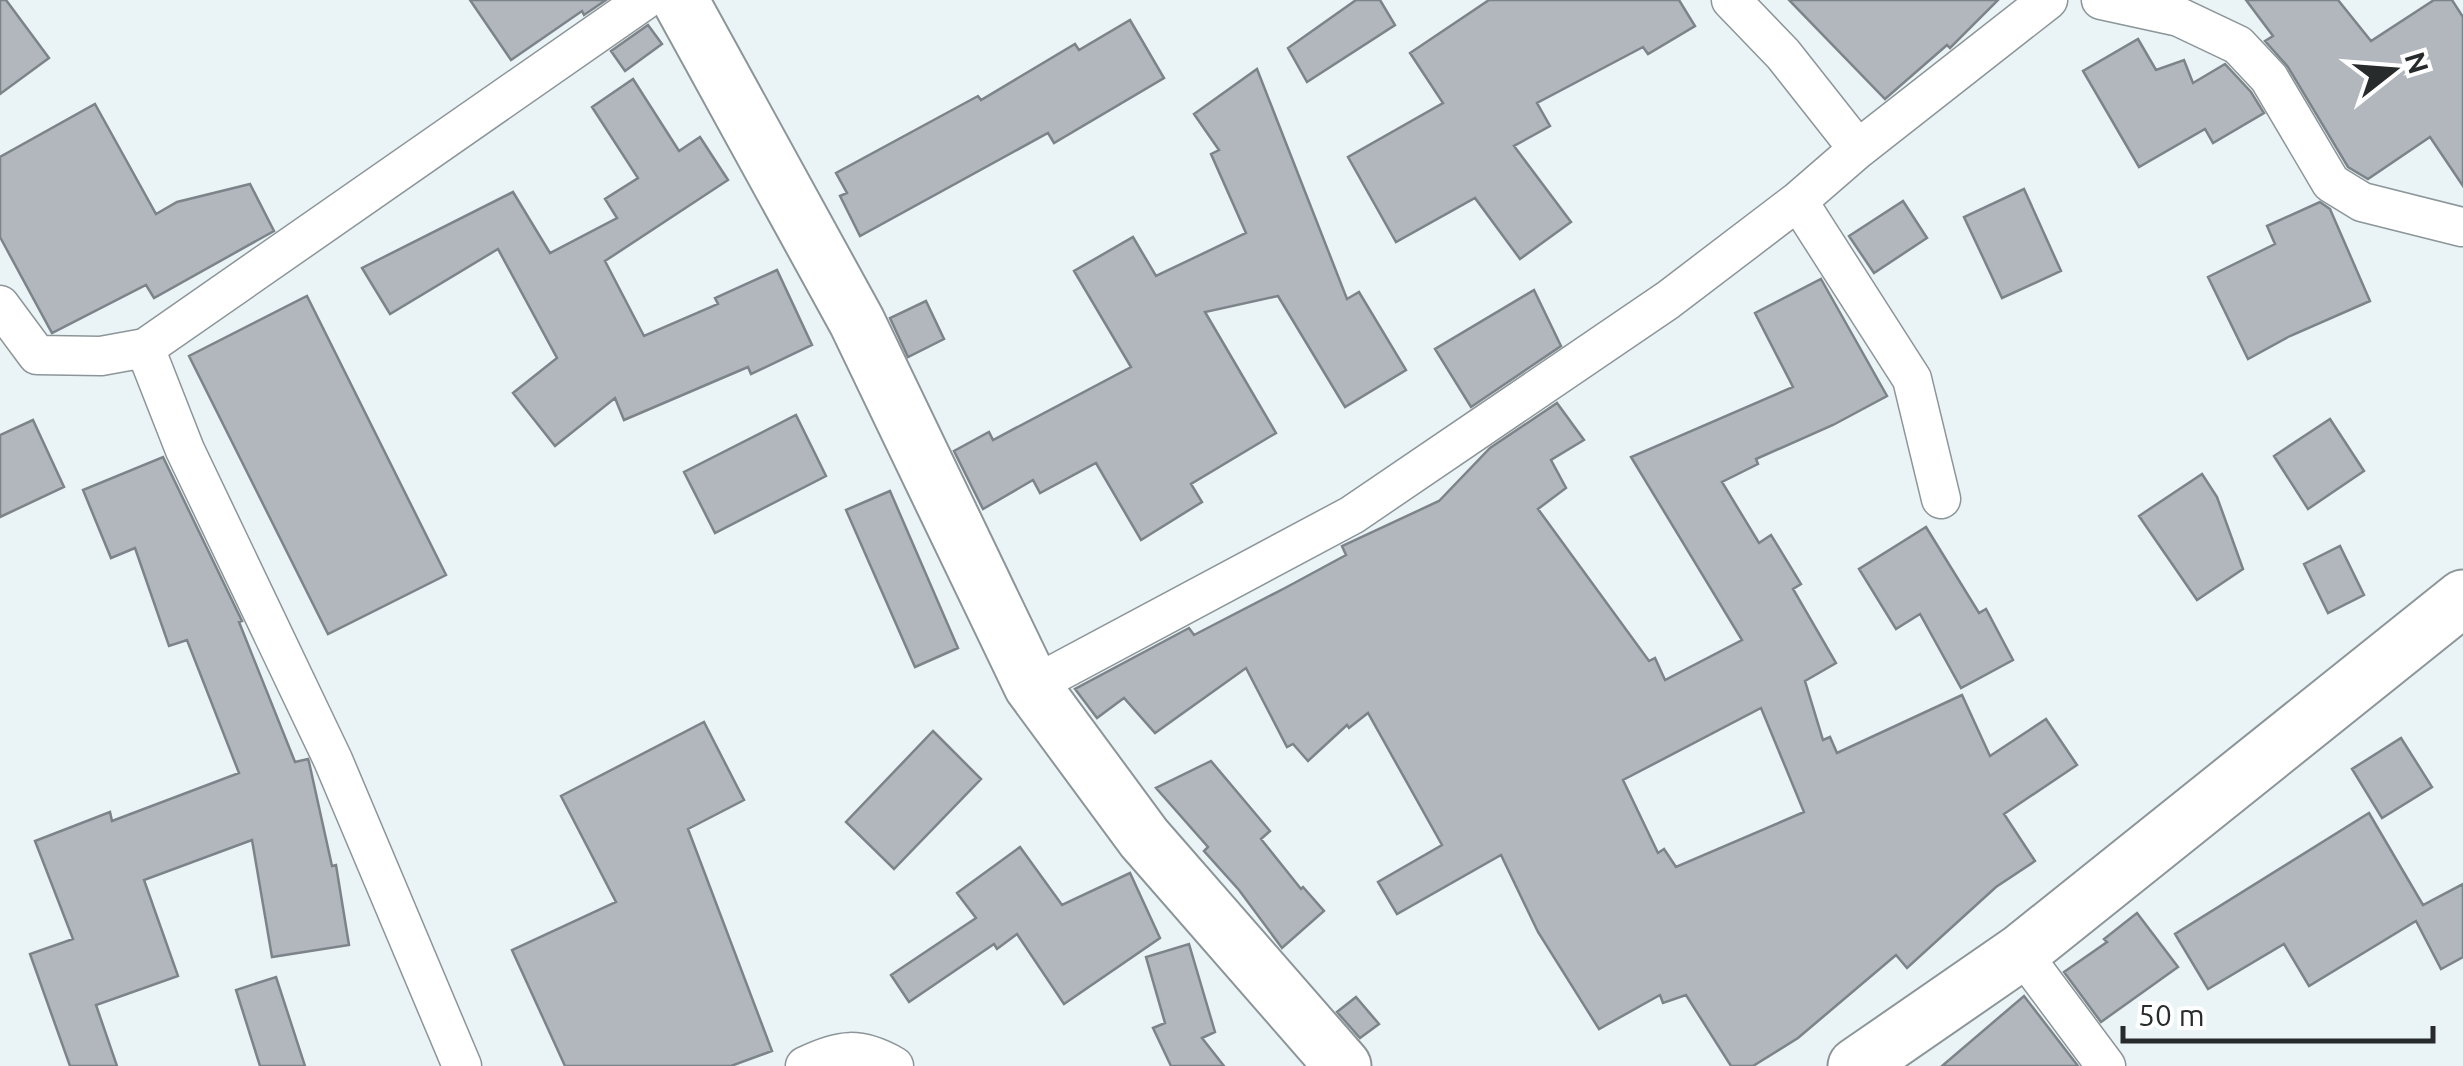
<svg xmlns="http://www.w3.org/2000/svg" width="2463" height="1066" font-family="Ubuntu,sans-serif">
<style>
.building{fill:#b1b7bd;stroke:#7d8489;stroke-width:2.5;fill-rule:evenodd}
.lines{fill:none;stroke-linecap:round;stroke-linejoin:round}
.street-casing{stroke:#8c9598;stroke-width:41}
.secondary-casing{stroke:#8c9598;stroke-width:59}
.street{stroke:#fff;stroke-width:38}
.secondary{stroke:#fff;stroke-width:55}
</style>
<rect width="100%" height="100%" fill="#eaf4f7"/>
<path class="building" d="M0,0H6L49,58L0,94Z
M470,0H606L584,15L582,11L511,60Z
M1356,0H1380L1395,25L1307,82L1288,48Z
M1489,0H1679L1695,26L1648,54L1643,47L1537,103L1550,126L1514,146L1571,222L1520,259L1475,198L1396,242L1348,157L1443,103L1410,53Z
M1789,0H1998L1950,48L1947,45L1885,99Z
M2246,0H2338L2371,41L2434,0H2452L2463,17V186L2430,137L2368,179L2348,167L2288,67L2265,41L2273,36Z
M1130,20L1164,78L1054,143L1048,133L860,236L840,196L847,193L836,173L978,96L981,100L1075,44L1079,50Z
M648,25L662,44L625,71L611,51Z
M2138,39L2156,70L2184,60L2193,83L2225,64L2251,92L2264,113L2213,143L2205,129L2139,167L2083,71Z
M1257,69L1347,299L1359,292L1406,370L1345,407L1278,296L1205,312L1276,433L1191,484L1202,502L1141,540L1096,463L1040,493L1033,480L983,509L954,451L989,432L993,440L1131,367L1074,271L1133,237L1156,276L1246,233L1211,154L1219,150L1194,114Z
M633,79L679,151L700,137L728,180L605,261L644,336L718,304L715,298L777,270L812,345L751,374L748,367L624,420L615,398L555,446L513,393L557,358L498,249L390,314L362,268L513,192L550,253L617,218L605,199L638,178L592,107Z
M95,104L156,214L177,202L250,184L274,231L154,298L146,285L52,333L0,237V157Z
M2024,189L2061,271L2002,298L1964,217Z
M1903,201L1927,238L1874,273L1849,236Z
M2320,202L2330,209L2370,301L2290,336L2248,359L2208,277L2275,244L2267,226Z
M1821,279L1887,396L1833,425L1756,459L1758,464L1722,482L1759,543L1771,535L1801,584L1793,589L1836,663L1805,681L1823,740L1830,737L1837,753L1962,695L1990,756L2046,719L2077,765L2004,814L2035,861L1996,887L1907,968L1896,955L1798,1038L1753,1066H1731L1686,995L1663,1003L1660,995L1599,1029L1538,932L1501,855L1397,914L1378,882L1442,845L1368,713L1349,728L1347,725L1308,761L1293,744L1287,747L1246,668L1155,733L1124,698L1097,718L1075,689L1189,628L1194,635L1285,588L1346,555L1342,546L1439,501L1490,448L1557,403L1584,440L1551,460L1566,488L1538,509L1649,661L1655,658L1665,680L1742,640L1631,457L1793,387L1755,313ZM1761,708L1804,812L1676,867L1664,849L1658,853L1623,780Z
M1534,290L1561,346L1471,407L1435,349Z
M307,296L446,575L328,634L189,356Z
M926,301L944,339L908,357L890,318Z
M796,415L826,476L715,533L684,472Z
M2330,419L2364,471L2308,509L2274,456Z
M33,420L64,487L0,517V435Z
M163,457L242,621L239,622L295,762L308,759L309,762L332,866L336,865L349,945L272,957L252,840L144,880L178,976L96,1005L117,1066H70L30,954L73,939L35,841L110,812L112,821L239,773L187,640L169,646L135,548L111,558L83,490Z
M2202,474L2217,497L2243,569L2197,600L2139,516Z
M890,491L958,648L915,667L846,510Z
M1926,527L1979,613L1986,609L2013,660L1961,688L1920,614L1896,629L1859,569Z
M2340,546L2364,595L2328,613L2304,564Z
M704,722L744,800L688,829L772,1051L731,1066H565L512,950L616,902L561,796Z
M933,731L981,779L894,869L846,822Z
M2401,738L2432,787L2382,818L2352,769Z
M1211,761L1270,831L1261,839L1301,889L1303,887L1324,911L1282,948L1239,890L1204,851L1208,847L1156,788Z
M2369,813L2423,905L2463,884V957L2441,969L2416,921L2309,986L2284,944L2208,989L2175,934Z
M1020,847L1062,905L1130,873L1160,938L1064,1004L1017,934L997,949L994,944L909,1002L891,975L976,918L957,893Z
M2137,913L2178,967L2101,1022L2064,972L2107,942L2104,939Z
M1189,944L1215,1032L1202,1038L1224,1066H1171L1153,1028L1165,1023L1146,957Z
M276,977L305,1066H260L236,990Z
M2024,996L2078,1066H1942Z
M1356,997L1379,1024L1360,1038L1337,1012Z"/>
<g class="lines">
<g class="street-casing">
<path id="street" d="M2101,0L2179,17L2238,45L2269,78L2331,183L2362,202L2462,227
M1858,149L2048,0
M1798,201L1912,379L1941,499
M0,305L37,355L101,356L145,348
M1032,686L1352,515L1668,300L1798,201L1858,149L1783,54L1731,0
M2021,952L2106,1066
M462,1066L333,760L185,450L145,348L645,0
M805,1066C840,1049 859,1046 894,1066"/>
</g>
<g class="secondary-casing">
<path id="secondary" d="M680,0L857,322L1032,686L1144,838L1343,1066
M1856,1066L2021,952L2463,598"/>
</g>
<use href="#street" class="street"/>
<use href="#secondary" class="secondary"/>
</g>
<g transform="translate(2393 70) rotate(73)" stroke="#ffffff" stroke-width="8" paint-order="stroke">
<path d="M0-8L18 38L0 25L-18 38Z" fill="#282b2c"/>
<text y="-15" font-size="28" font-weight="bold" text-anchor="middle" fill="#282b2c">N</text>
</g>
<path d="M2123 1026v15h310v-15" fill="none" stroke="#282b2c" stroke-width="5"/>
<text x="2138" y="1026" font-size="30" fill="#282b2c" stroke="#ffffff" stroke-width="8" paint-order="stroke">50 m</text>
</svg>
